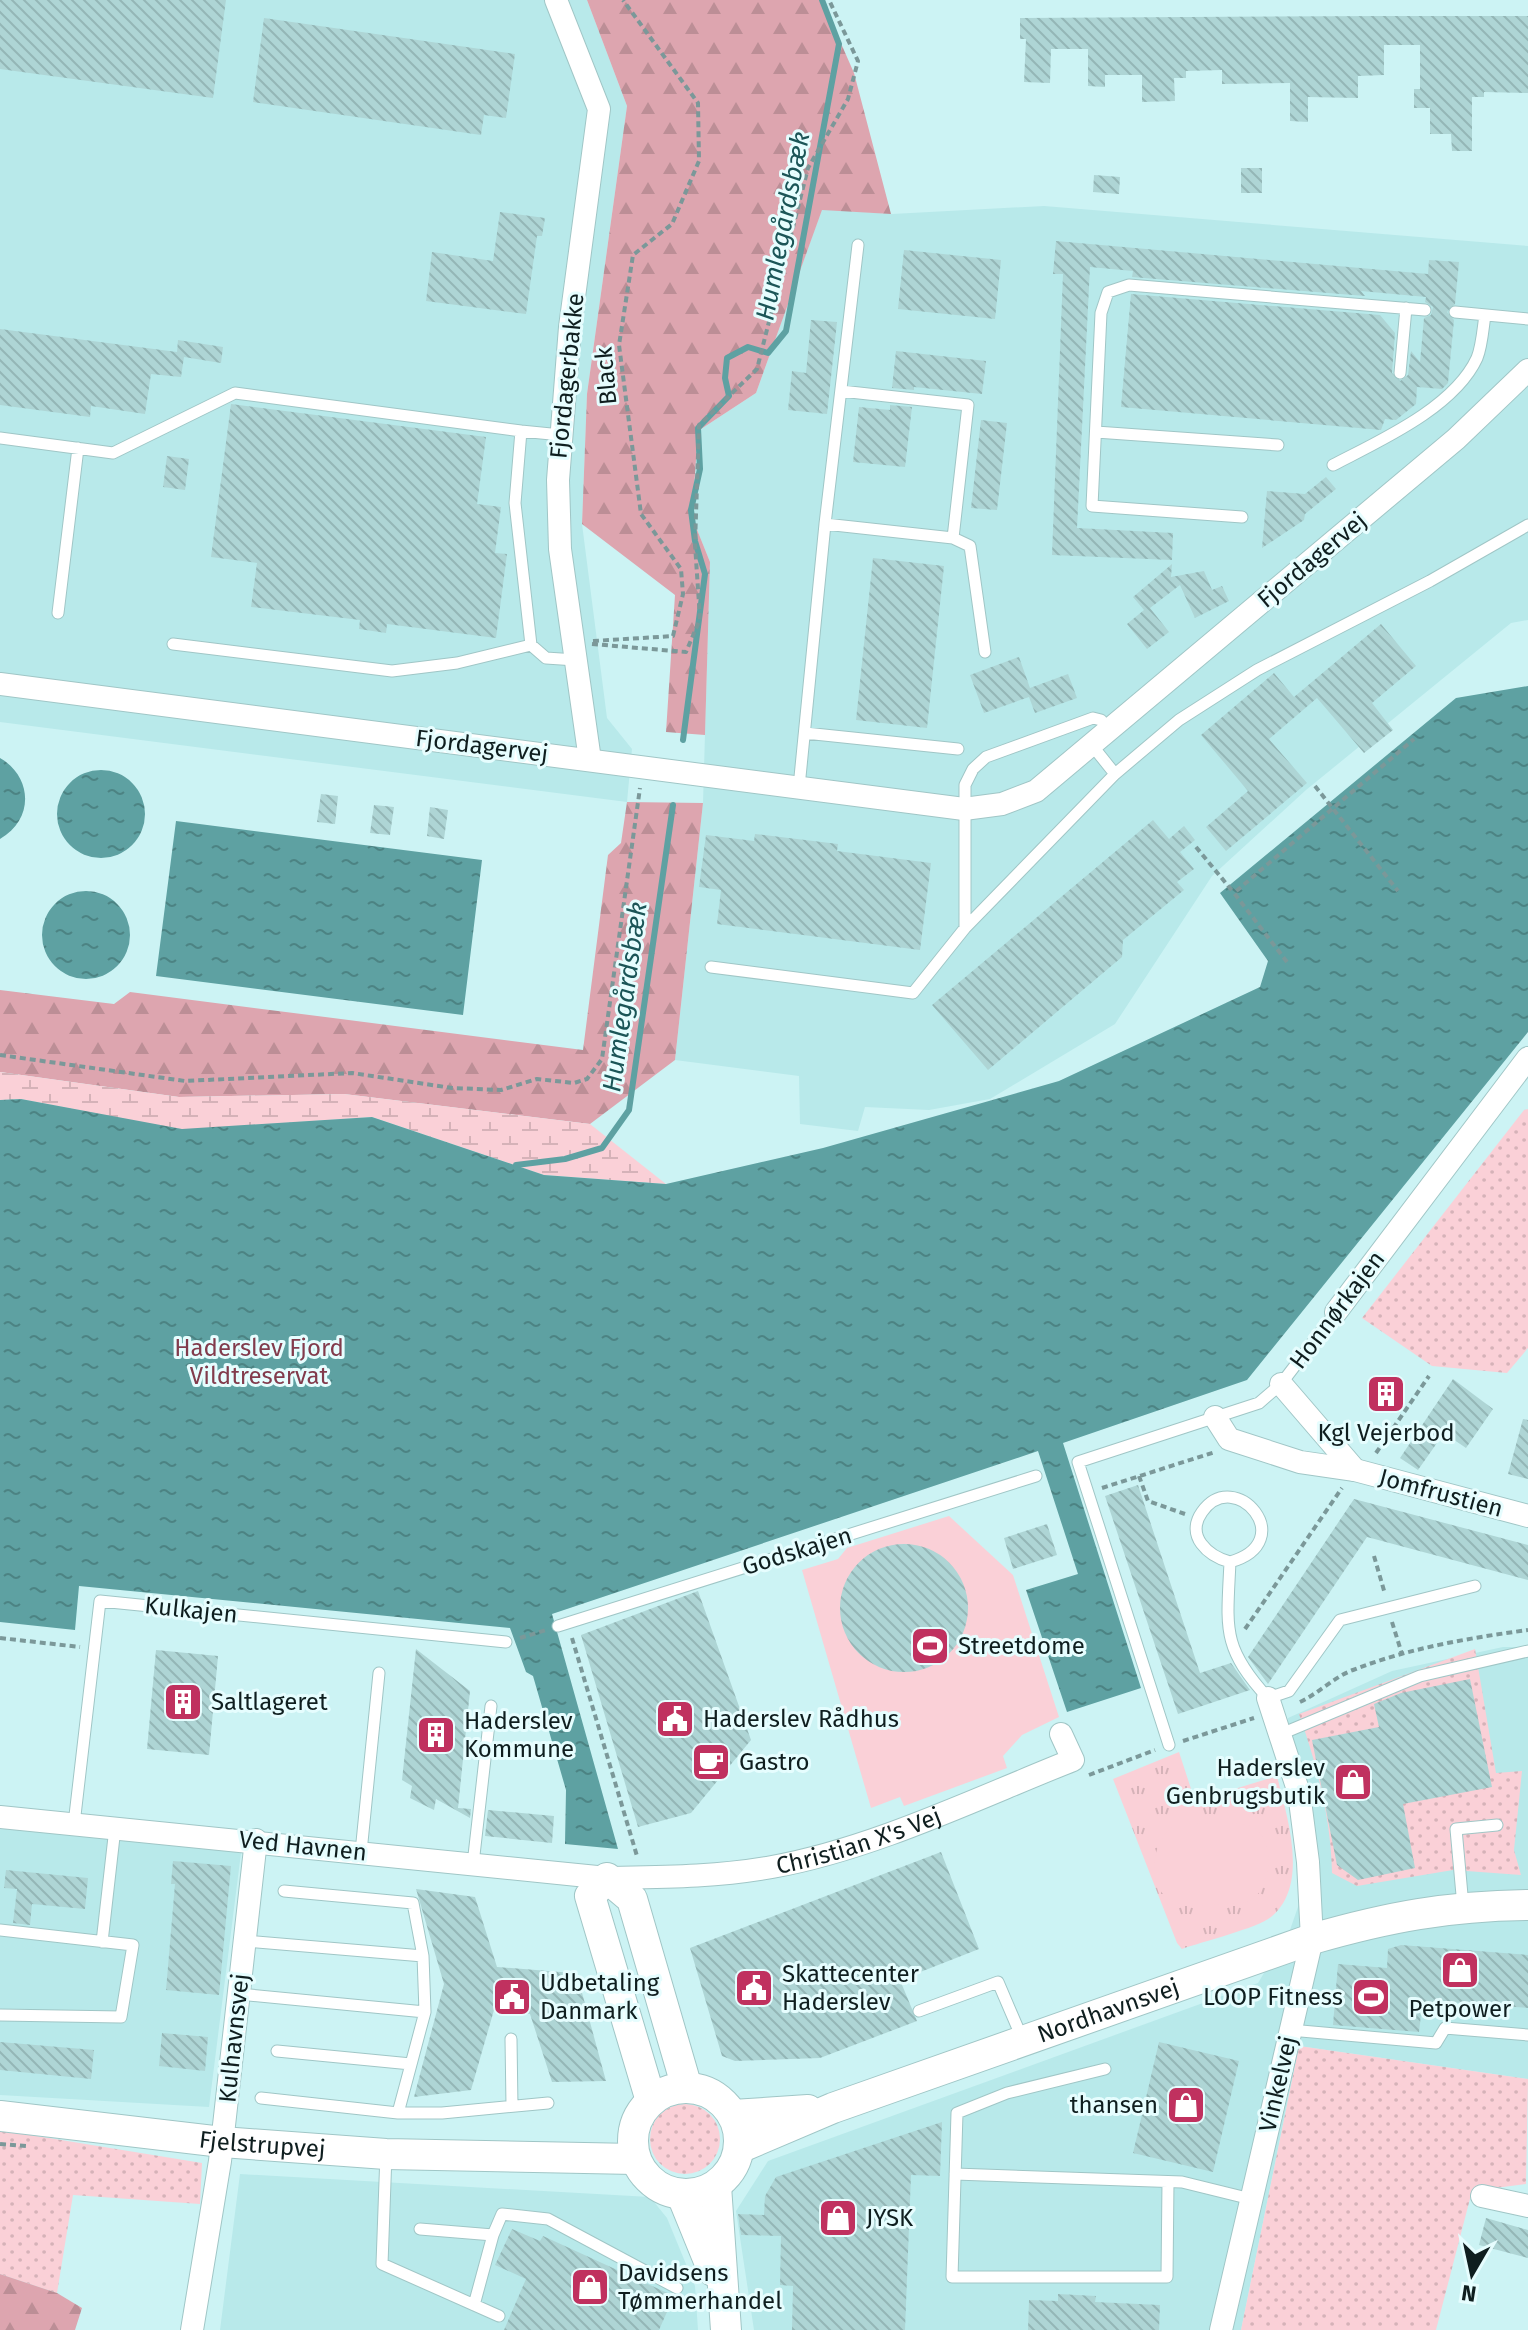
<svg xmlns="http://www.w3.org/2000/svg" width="1528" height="2330" font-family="'Fira Sans',sans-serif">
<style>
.built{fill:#b8e9ea}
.grass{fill:url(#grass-dots)}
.forest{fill:url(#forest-firs)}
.wetland{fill:url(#wetland-marsh)}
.park{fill:url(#park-tufts)}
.garden{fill:#fad0d7}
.water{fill:url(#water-ripples)}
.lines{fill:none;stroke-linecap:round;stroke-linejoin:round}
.stream{stroke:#5ea1a2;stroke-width:6}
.building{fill:url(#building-back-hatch)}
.lane-casing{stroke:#a0c6c6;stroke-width:13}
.street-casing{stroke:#a0c6c6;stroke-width:24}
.secondary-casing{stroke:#a0c6c6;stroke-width:32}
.path{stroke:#7b9899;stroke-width:4;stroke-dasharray:6 4;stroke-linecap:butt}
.lane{stroke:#fff;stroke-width:11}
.street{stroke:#fff;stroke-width:22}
.secondary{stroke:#fff;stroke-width:30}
.labels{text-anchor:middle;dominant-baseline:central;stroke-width:6;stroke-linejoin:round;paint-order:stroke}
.street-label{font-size:24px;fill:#0f1e1f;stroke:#e6fdfe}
.park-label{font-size:24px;fill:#823b4c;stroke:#e6fdfe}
.poi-label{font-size:24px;fill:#0f1e1f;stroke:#e6fdfe;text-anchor:start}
.water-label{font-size:26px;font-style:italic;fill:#1b5557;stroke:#e6fdfe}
</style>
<defs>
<pattern id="grass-dots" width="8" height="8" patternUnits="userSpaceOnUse" patternTransform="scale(2)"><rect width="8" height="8" fill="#fad0d7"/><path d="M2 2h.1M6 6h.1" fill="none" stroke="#d5b2b8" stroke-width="1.8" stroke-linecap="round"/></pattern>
<pattern id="forest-firs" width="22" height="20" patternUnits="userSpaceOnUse" patternTransform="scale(2)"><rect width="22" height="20" fill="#dda5af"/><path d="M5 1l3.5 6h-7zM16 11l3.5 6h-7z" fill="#bc8e96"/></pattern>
<pattern id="wetland-marsh" width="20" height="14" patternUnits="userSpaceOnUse" patternTransform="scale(2)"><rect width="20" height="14" fill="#fad0d7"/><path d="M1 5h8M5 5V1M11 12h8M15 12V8" fill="none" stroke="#d5b2b8"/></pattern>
<pattern id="park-tufts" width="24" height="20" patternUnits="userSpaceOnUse" patternTransform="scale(2)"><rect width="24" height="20" fill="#fad0d7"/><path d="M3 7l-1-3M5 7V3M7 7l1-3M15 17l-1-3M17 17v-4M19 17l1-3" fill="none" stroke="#d5b2b8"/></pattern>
<pattern id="water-ripples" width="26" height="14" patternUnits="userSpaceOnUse" patternTransform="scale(2)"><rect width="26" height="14" fill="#5ea1a2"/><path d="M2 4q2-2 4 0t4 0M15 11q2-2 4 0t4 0" fill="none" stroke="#4c8383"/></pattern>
<pattern id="building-back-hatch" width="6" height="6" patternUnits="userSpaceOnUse" patternTransform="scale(2)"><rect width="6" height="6" fill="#aed5d5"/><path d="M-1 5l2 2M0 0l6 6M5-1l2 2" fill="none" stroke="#94b6b6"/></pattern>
</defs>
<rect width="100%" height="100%" fill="#ccf3f4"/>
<path class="built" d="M0,0H587L627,106L587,394L582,524L607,718L632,749L627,802L0,722Z
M1044,206L1528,246V620L1511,623L1306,790L1212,876L1115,1024L990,1099L929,1110L865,1107L858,1131L800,1124L799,1076L675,1060L703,803L710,562L692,517L698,431L756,393L822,209L892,214Z
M1503,1647H1528V2079L1299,2046L1241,2330H754L736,2211L768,2161L1258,1983L1290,1930L1299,1904L1288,1718L1392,1671Z
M0,1820L242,1845L209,2107L0,2095Z
M240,2174L650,2197L667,2218L695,2286L698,2330H220Z"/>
<path class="grass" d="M1528,1109V1348L1507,1373L1432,1366L1362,1318L1524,1110Z
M1475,1649L1496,1773L1522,1771L1514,1850L1521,1875L1453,1870L1357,1886L1332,1873C1331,1818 1317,1765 1299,1714Z
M1299,2046L1528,2079L1526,2184L1472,2191L1436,2330H1241Z
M650 2139a35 35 0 1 1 70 0a35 35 0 1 1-70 0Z
M0,2130L202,2163L200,2204L73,2195L57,2293L0,2274Z"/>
<path class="forest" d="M587,0H822L854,73L891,214L822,210L756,393L698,431L692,517L710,562L705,735L666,732L675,595L582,524L587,394L627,106Z
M627,802L703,803L675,1060L590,1124L344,1094L179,1097L0,1072V990L114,1004L130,992L583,1050L608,855L621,843Z
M0,2274L57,2293L82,2308L75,2330H0Z"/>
<path class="wetland" d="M0,1072L179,1097L344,1094L590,1124L666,1184L544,1175L372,1117L182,1130L21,1099L0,1100Z"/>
<path class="park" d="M1179,1752L1195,1801L1277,1776C1287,1817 1310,1885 1271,1917C1258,1928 1201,1942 1182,1949L1177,1943L1113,1779Z"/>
<path class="garden" d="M949,1516L1013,1575L1059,1717L1022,1735L1003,1756L1007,1768L904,1806L900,1797L871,1808L802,1570L838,1559L847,1548Z
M1178,1825C1199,1825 1232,1819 1252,1827C1277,1838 1274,1902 1239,1903C1221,1904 1188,1909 1172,1901C1145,1889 1151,1833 1178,1825Z"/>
<path class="water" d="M1528,686V1032L1247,1380L1063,1443L1141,1688L1067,1712L1026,1590L1078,1574L1038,1451L552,1614L618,1849L565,1844L566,1790L533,1676L526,1672L510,1628L79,1586L75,1630L0,1622V1100L21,1099L182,1129L372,1117L544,1175L666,1184L823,1148L1059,1081L1260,987L1268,961L1220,893L1456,698Z
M0,758C33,777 34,820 0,839Z
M57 814a44 44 0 1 1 88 0a44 44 0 1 1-88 0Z
M176,821L482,860L463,1015L156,976Z
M42 935a44 44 0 1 1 88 0a44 44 0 1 1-88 0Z"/>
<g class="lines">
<path class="stream" d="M683,740L705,574L695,541L691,510L700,469L698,428L729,396L725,378L727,358L748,347L768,353L786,331L839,44L822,0
M516,1165L565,1159L602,1148L629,1110L673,805"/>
</g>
<path class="building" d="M0,0H226L213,98L0,69Z
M1381,16H1528V93L1484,92V97H1472V151H1452L1451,134H1430V108H1414V89H1420V45H1384V75L1358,76V98L1308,97V122L1290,121V83L1222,84V70L1186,71V78H1174L1175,101L1142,102V75H1105V87L1088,86V49H1051L1050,83L1024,82L1026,39H1020V18Z
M264,18L515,54L506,118L484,115L481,135L253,102Z
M1241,168H1262V193H1241Z
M1094,175L1120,177L1119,194L1093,192Z
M500,212L545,218L542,236H537L526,314L426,301L432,252L493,261Z
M1056,241L1428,274L1429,260L1459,262L1455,304L1447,312L1454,320L1448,383L1442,389L1417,387L1416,404L1396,420L1385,419L1381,430L1121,407L1131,294L1380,315L1395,333L1392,373L1400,381L1408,375L1411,351L1420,362L1424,318L1431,315L1433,307L1425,302L1426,297L1361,291L1365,296L1132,277L1133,271L1090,267L1077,528L1173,533L1172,560L1052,555L1063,274H1053Z
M904,250L1001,260L995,319L898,309Z
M811,320L837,322L827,414L788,410L792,371L806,373Z
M0,329L177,352L178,340L223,347L221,363L184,357L181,377L151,374L145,414L91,406L90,417L0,405Z
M896,351L986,361L982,394L914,387V390L892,388Z
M231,404L486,437L477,504L501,507L495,553L507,554L496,638L387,624L386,633L359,629L360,620L251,607L257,563L211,557Z
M890,405L912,407L905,467L853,462L859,407L890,410Z
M981,420L1007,423L997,510L971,508Z
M167,456L189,459L185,490L163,487Z
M1326,477L1336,489L1305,514L1304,520L1262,548L1267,491L1305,494Z
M873,558L944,566L927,728L856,720Z
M1172,564L1171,577L1204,571L1212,590L1222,586L1229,601L1195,618L1180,585L1150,608L1169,632L1147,649L1127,624L1144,610L1133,597Z
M1381,624L1416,666L1372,703L1393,730L1364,753L1317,698L1269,739L1307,783L1226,851L1206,827L1248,791L1201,735L1274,673L1294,697Z
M1019,657L1030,688L1068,674L1077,698L1035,713L1029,697L984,713L970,675Z
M321,794L338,796L335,824L317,822Z
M374,805L394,807L390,835L370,833Z
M430,807L448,810L444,839L427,836Z
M1153,820L1169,839L1184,826L1195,840L1180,852L1194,869L1177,882L1184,890L1123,940L1122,957L988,1070L932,1005Z
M755,834L838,844L837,851L931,863L920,950L717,924L721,890L699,887L706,835L754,841Z
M1387,1375L1403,1386L1385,1412L1369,1401Z
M1453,1379L1493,1409L1466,1448L1444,1433L1418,1470L1400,1458Z
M1523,1419L1528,1420V1479L1508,1474Z
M1138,1485L1200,1673L1231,1663L1250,1690L1178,1714L1105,1496Z
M1354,1499L1528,1545V1580L1367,1537L1268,1684L1248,1657Z
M1047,1524L1057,1555L1013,1569L1004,1538Z
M840 1608a64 64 0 1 1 128 0a64 64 0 1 1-128 0Z
M698,1591L751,1740L691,1813L638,1827L581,1635Z
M416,1649L470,1691L458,1808L471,1809L470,1818L436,1799L434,1810L410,1798L412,1786L402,1780Z
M156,1650L218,1656L209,1755L147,1749Z
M1470,1679L1492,1787L1403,1804L1415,1868L1358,1880L1337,1865L1312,1740L1379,1727L1374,1704L1401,1693Z
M488,1810L554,1816L552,1843L485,1836Z
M941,1852L979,1949L900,1980L917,2021L820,2058L735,2061L722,2056L690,1948Z
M173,1861L231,1866L219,1995L166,1990L175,1884H171Z
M6,1870L88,1878L85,1909L32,1904L30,1925L13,1923L17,1889L4,1888Z
M416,1889L475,1897L497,1967L573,1973L578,1978L606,2081L552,2082L530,2014L494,2010L471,2090L414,2097L444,1984Z
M1401,1945L1528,1955V2008L1435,2001L1434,2016L1421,2015L1419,2032L1333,2025L1338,1964L1387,1968L1388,1949Z
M162,2033L208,2037L205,2071L159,2066Z
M0,2042L94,2050L91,2079L0,2070Z
M1159,2042L1239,2061L1213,2172L1133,2153Z
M942,2122L940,2176L911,2175L905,2330H792L793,2286L780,2285L781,2236L741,2235L738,2214L764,2215L765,2196L776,2177Z
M1486,2218L1528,2230V2258L1479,2245Z
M512,2229L540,2241L543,2236L674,2296L659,2330H504L526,2279L495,2265Z
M1058,2294L1096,2296L1095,2302L1160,2305L1159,2330H1028L1029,2300L1058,2301Z"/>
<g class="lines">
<g class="lane-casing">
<path id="lane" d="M1455,312L1528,319
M1400,373L1406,308
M841,391L968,405L953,538
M1096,432L1278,445
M561,435L521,431L515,503L531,645L546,658L576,660
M0,438L113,453L235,393L521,431
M1333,465C1379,441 1454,408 1477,358C1482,346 1483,328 1485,315
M1242,517L1092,506L1101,313L1108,292L1129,285L1425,310
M825,524L858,245
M58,613L78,448
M173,644L392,671L457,663L531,645
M805,733L958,749
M1091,744L1115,774L1179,720L1257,670L1430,581L1528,525
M799,787L825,524L953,538L970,546L985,652
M965,928L1115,774
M711,967L913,993L965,928V785L973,769L986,757L1093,718L1101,720L1108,730
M1230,1562C1301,1542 1235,1465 1202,1512C1185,1536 1208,1556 1230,1562C1227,1628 1221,1647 1268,1698L1289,1691L1340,1620L1475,1586
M558,1626L1036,1476
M1281,1734L1420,1676L1528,1651
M1169,1745L1078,1462L1259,1403L1281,1384L1336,1312
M74,1824L100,1601L506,1642
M361,1852L379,1673
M473,1864L491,1706
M284,1891L413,1903L423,1956L425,2012L398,2113
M1463,1906L1456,1829L1497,1825
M0,1930L133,1945L121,2017L0,2015
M245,1941L423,1956
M102,1942L115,1828
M239,1994L425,2012
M919,2011L998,1982L1022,2038
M1290,2030L1436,2043L1445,2028L1528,2035
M511,2039L512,2106
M277,2051L411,2064
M1105,2069L1007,2093L957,2113L952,2277H1167L1168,2182
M261,2098L398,2113H442L548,2103
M386,2154L382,2264L499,2316
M955,2174L1182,2182L1251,2199
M420,2229L493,2235L502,2214L548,2219L677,2288
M474,2305L493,2235"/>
</g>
<g class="street-casing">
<g id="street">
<path d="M556,0L599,109L570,327L558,480L560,549L590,760"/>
<path d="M0,684L964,809L1002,804L1036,791L1456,439L1528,370"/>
<path d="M1336,1312L1528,1058"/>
<path d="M1281,1384L1355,1470"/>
<path d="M1215,1417L1229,1439L1300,1462L1355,1470L1528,1516"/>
<path id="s1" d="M0,1817L607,1878C662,1877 717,1877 772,1867C873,1849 977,1798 1073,1760L1061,1734"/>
<path d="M1482,2196L1528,2206"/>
<path d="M192,2330L220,2161L256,1840"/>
<path d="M1221,2330L1312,1939L1308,1862L1299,1793L1268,1698"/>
</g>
</g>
<g class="secondary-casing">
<g id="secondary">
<circle cx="686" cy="2141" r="53"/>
<path d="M651,2101L590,1896L607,1878L632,1899L687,2088"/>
<path d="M733,2115L808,2110"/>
<path id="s2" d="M0,2116L222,2142L386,2154L635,2159"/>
<path id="s3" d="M739,2148L833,2108L1312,1939C1388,1917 1448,1906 1528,1905"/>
<path d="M716,2186L726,2330"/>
<path d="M682,2195L713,2271"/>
</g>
</g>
<path class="path" d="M593,641L673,636L683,594L681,569L641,514L619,345L633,255L672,224L699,161L698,103L623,0
M592,644L686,652L700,619L695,544L699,425L757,369L808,168L848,99L858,61L829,0
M1315,786L1398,891
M1196,847L1234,893
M1287,962L1234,893L1414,739
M0,1055L185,1081L352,1073L452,1088L501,1090L537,1079L574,1083L587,1079L602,1059L640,788
M1376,1453L1429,1376
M1139,1476L1148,1501L1185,1514
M1102,1488L1215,1452
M1374,1556L1385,1594
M1392,1622L1402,1654
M1245,1629L1342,1488
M0,1638L80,1647
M520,1638L546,1630
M572,1638L637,1856
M1300,1702C1319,1693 1334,1677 1353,1670C1409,1648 1469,1638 1528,1630
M1183,1741L1254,1718
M1089,1775L1155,1750
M0,2144L26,2146"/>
<use href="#lane" class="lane"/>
<use href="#street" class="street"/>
<use href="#secondary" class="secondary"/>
</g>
<defs>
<g id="building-square" transform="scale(2)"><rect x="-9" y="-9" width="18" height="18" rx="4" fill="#c0315f" stroke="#e6fdfe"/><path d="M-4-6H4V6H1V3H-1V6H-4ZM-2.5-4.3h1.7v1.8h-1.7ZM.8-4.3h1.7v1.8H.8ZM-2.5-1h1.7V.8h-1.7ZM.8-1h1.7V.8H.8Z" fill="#fff"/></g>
<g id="stadium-square" transform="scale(2)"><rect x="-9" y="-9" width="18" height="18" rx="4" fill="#c0315f" stroke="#e6fdfe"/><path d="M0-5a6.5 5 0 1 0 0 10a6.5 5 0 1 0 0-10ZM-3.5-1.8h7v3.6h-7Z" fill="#fff"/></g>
<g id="civic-square" transform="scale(2)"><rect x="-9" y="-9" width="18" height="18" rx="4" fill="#c0315f" stroke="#e6fdfe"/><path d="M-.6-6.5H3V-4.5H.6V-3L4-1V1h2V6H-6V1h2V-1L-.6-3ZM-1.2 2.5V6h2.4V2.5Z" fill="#fff"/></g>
<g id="cafe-square" transform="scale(2)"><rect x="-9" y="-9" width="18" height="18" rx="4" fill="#c0315f" stroke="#e6fdfe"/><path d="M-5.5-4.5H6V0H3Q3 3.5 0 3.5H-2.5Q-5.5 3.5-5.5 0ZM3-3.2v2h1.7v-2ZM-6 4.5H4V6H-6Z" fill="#fff"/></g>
<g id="shop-square" transform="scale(2)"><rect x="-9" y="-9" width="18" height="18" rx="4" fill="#c0315f" stroke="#e6fdfe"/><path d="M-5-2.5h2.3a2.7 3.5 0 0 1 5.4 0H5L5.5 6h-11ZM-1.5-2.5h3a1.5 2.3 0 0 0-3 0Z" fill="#fff"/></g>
</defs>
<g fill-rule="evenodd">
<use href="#building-square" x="1386" y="1394"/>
<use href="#stadium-square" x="930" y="1646"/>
<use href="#building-square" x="183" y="1702"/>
<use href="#civic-square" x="675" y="1719"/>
<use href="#building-square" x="436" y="1735"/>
<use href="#cafe-square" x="711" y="1762"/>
<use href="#shop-square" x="1353" y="1782"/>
<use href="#shop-square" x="1460" y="1970"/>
<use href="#civic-square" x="754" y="1988"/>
<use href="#civic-square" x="512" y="1997"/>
<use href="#stadium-square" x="1371" y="1997"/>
<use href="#shop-square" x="1186" y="2105"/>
<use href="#shop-square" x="838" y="2218"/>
<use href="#shop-square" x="590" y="2287"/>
</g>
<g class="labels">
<g class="street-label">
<text transform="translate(567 376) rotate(-84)">Fjordagerbakke</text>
<text transform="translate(606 376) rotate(-95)">Black</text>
<text transform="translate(1312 560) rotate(-40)">Fjordagervej</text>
<text transform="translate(482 746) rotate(7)">Fjordagervej</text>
<text transform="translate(1337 1310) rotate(-53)">Honnørkajen</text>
<text transform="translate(1441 1493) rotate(15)">Jomfrustien</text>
<text transform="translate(797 1551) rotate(-17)">Godskajen</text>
<text transform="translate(191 1610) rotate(6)">Kulkajen</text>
<text stroke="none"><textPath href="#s1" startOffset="866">Christian X's Vej</textPath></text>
<text transform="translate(303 1846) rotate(6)">Ved Havnen</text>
<text stroke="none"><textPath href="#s3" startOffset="394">Nordhavnsvej</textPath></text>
<text transform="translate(234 2038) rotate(-84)">Kulhavnsvej</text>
<text transform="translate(1278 2084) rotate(-77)">Vinkelvej</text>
<text stroke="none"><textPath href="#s2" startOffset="264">Fjelstrupvej</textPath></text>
</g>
<g class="park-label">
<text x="259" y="1348">Haderslev Fjord<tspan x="259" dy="28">Vildtreservat</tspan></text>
</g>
<g class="poi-label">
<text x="1386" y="1433" text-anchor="middle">Kgl Vejerbod</text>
<text x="958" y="1646">Streetdome</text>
<text x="211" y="1702">Saltlageret</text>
<text x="703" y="1719">Haderslev Rådhus</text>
<text x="464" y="1721">Haderslev<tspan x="464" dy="28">Kommune</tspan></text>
<text x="739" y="1762">Gastro</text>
<text x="1325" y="1768" text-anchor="end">Haderslev<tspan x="1325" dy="28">Genbrugsbutik</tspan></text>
<text x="782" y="1974">Skattecenter<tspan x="782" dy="28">Haderslev</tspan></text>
<text x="540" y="1983">Udbetaling<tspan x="540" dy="28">Danmark</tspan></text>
<text x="1343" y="1997" text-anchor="end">LOOP Fitness</text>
<text x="1460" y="2009" text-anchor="middle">Petpower</text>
<text x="1158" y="2105" text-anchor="end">thansen</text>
<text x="866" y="2218">JYSK</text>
<text x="618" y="2273">Davidsens<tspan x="618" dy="28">Tømmerhandel</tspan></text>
</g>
<g class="water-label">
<text transform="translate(783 226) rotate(-79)">Humlegårdsbæk</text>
<text transform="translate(625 997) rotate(-82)">Humlegårdsbæk</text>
</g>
</g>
<g transform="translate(1472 2274) rotate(189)" stroke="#e6fdfe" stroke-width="6" paint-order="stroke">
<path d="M0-6L14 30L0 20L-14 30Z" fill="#0f1e1f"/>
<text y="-12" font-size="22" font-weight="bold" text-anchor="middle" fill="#0f1e1f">N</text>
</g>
</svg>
